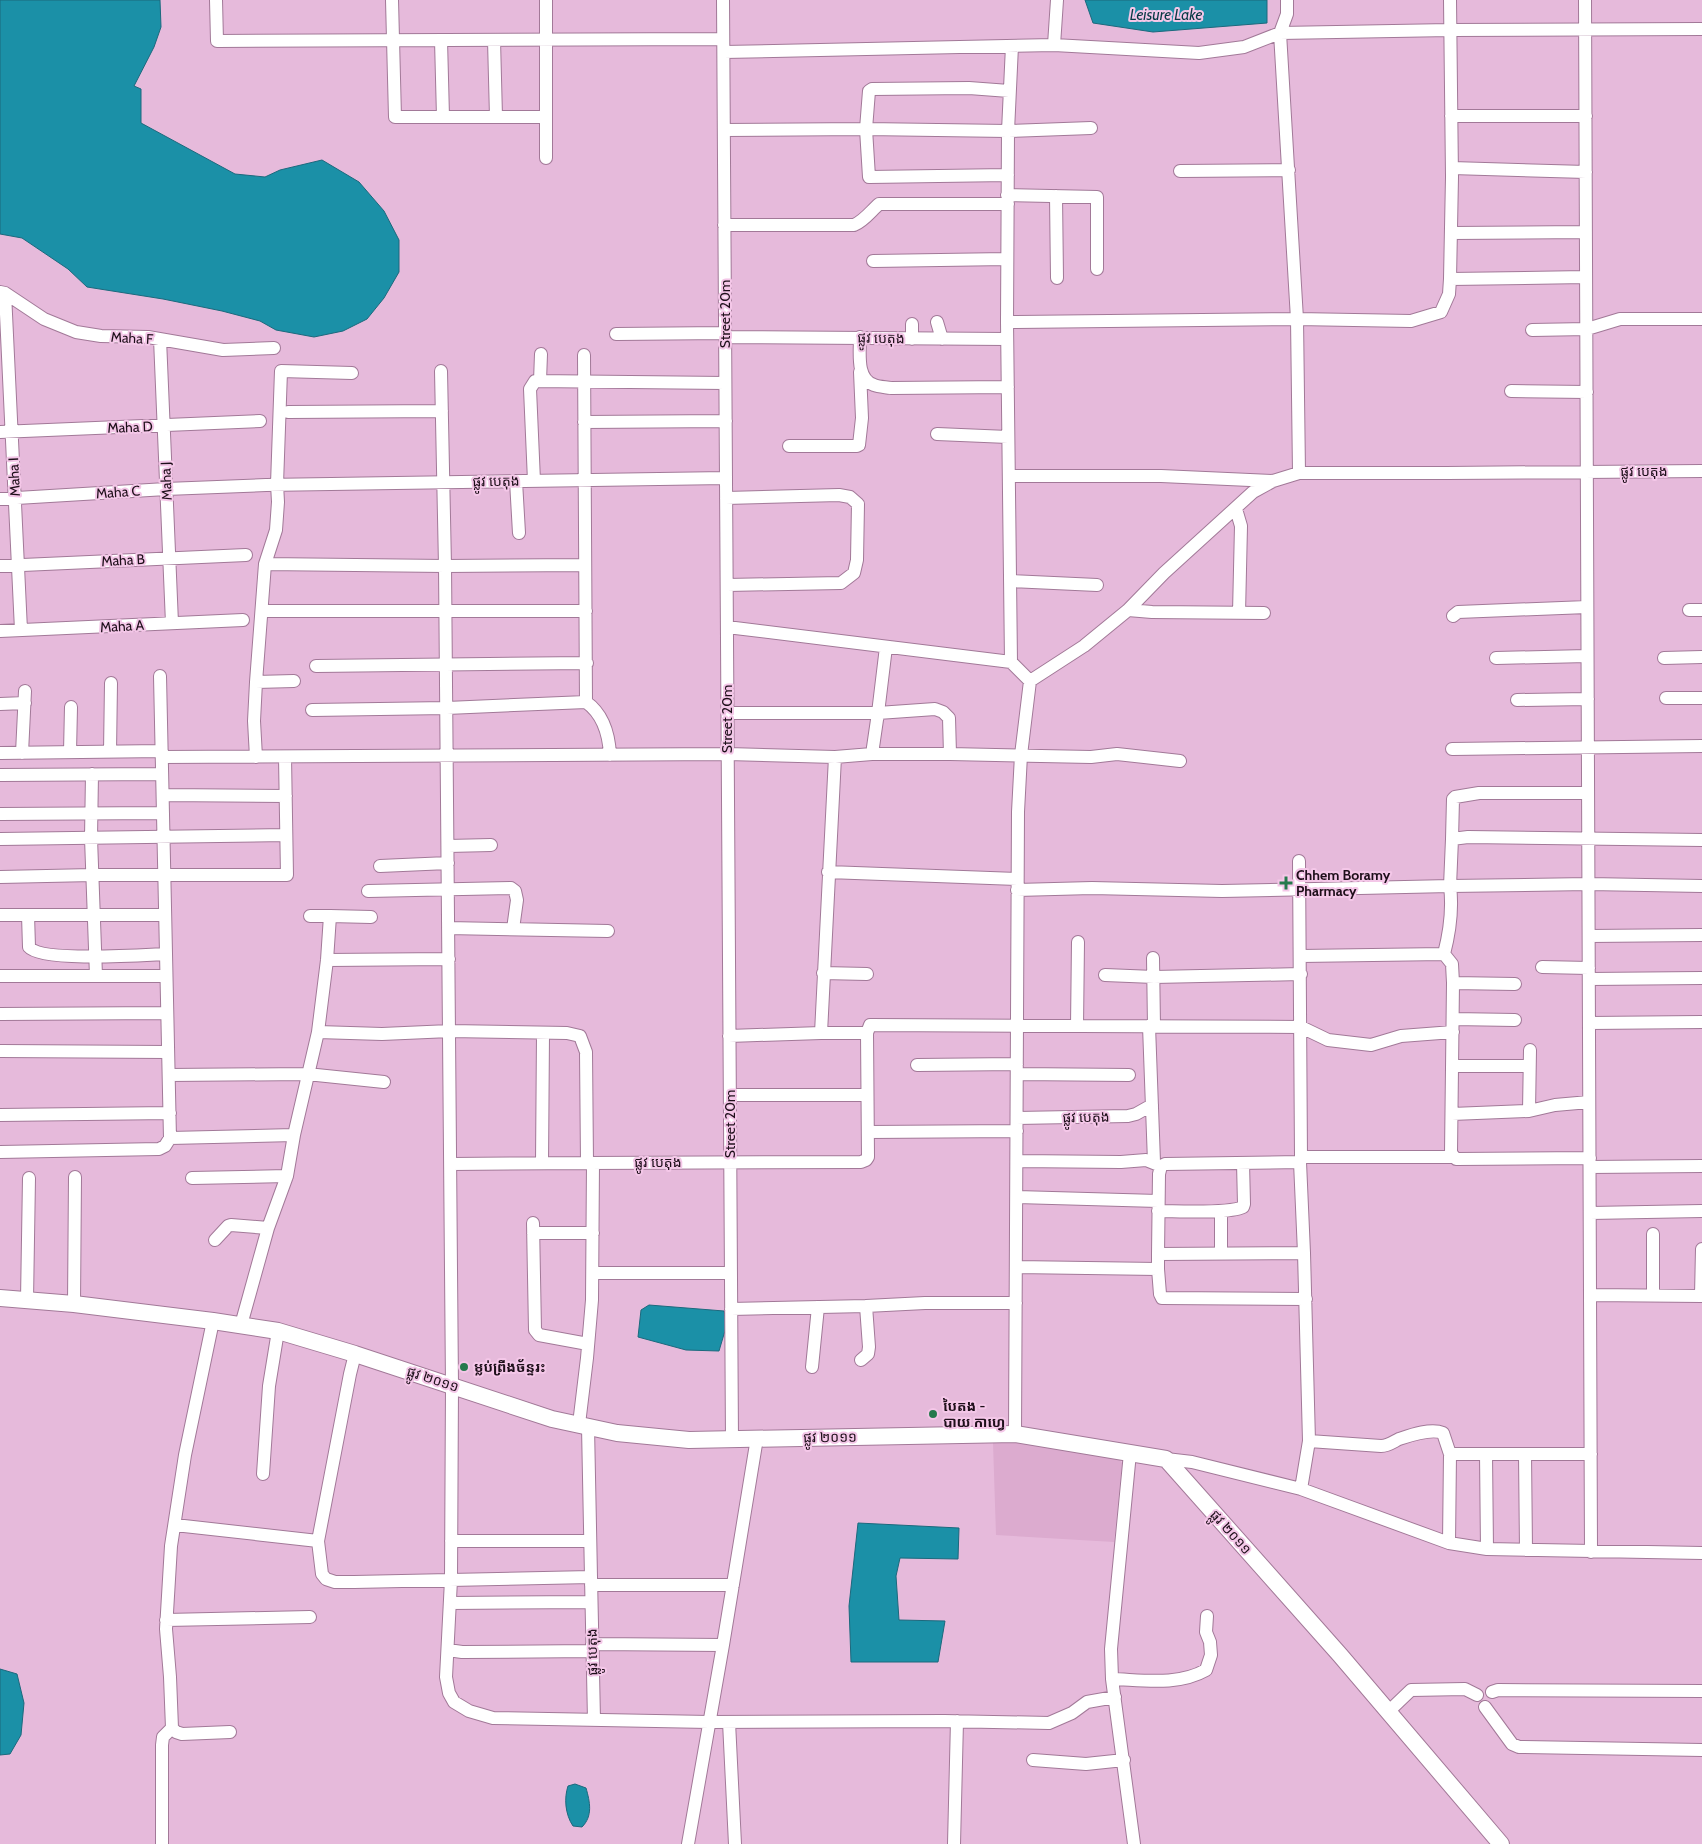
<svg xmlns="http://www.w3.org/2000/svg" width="1702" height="1844" font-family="Cabin,'Noto Sans Khmer',sans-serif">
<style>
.built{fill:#dcabcf}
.water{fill:#1b90a7;stroke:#1c697d}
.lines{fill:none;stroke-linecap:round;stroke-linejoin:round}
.minor-casing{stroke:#a27998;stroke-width:14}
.major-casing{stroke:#a27998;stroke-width:18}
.minor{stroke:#fff;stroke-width:12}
.major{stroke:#fff;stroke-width:16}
.poi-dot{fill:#267a4d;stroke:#f4c7e8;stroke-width:2}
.labels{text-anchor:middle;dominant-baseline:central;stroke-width:4;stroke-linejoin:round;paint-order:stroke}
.street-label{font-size:14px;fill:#1e0f1a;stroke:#f4c7e8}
.poi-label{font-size:14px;font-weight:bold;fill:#1e0f1a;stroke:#f4c7e8;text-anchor:start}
.water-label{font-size:15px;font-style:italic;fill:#073943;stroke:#f4c7e8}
</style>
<rect width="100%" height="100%" fill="#e6badb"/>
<path class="built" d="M1013,1442L1119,1459L1122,1463L1114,1542L996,1535L993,1443Z"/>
<path class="water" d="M0,0H160L161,27L154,47L134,86L141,89V123L235,174L265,177L280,170L322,160L359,182L384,211L399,240V272L384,298L367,319L343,331L314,337L276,330L260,321L222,311L163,299L87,287L68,269L22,238L0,234Z
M1085,0H1267V23L1153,32L1093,23Z
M649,1305L724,1311L727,1324L719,1351L686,1350L638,1337L641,1310Z
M858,1523L959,1528L958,1559L900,1558L896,1576L899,1620L945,1621L938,1662H851L849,1606Z
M0,1669L17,1674L24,1703L21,1735L10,1754L0,1755Z
M575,1784L586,1788C590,1802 593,1816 582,1827L573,1826C565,1814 564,1798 568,1786Z"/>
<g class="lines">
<g class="minor-casing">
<path id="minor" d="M216,0L217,41L723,39
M392,0L395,117H546
M546,0V158
M723,0L732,1439
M1057,0L1054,45L1199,53L1244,47L1280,33L1287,14V0
M1585,0L1591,1552
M441,40L443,117
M494,40L496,117
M724,52L1054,45
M1009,91L969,88L872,89L869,91L866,129L1008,131L1091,128
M1451,116H1586
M724,130L866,129L869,177L1008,175
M1452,168L1586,172
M1180,171L1289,170
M1007,195L1097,197V269
M1056,196L1057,278
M724,225H854C864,221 871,211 879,204H1008
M1451,233L1586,232
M873,261L1007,259
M1450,279L1586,277
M0,292L5,293L44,319L76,332L101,336L148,337L223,350L274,348
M5,293L21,630
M937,322L942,339
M1007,322L1297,319L1411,321L1441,312L1449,294L1450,279L1452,177L1450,0
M912,324V339
M1532,330L1587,329L1620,319H1702
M616,334L725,333
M725,337L1007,339
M860,337C860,353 856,379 874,385C879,387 886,387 891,388L1008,387
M160,339L172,623
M584,355L586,702C603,714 609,735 610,755
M441,371L445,566L452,1386L451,1580L446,1677L449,1693L454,1702L469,1711L493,1718L709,1722L944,1721L1049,1723L1072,1713L1087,1702L1115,1697
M540,381L541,354
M1511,391L1587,392
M288,412L442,411
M584,422L726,421
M0,432L260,421
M937,434L1008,437
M789,446H857L859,445L862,418L860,372
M1299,473L1297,319L1280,33L1450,30L1702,29
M1009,476H1161L1273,481
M516,481L519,533
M534,481L530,389L535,381L725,383
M726,498L839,495L850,497L858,504L857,560L854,573L841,583L727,585
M0,499L166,489L266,485L726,478
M1236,509L1241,526L1239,613
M265,564L445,566L585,565
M0,566L246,555
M1010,581L1097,585
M1128,610L1152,612L1264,613
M1689,610H1702
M262,611H586
M1453,616L1458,612L1587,607
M727,627L1011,662L1030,681
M0,631L243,620
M1496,658L1587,656
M1664,658L1702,657
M1011,662L1007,322L1008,131L1012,46
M316,666L587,663
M256,682L294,681
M1666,698H1702
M1517,700L1588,699
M0,704L25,703
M312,710L447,708L586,702
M728,713H878L886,647
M1452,749L1702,746
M70,752L71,707
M110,752L111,683
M0,753L162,751
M22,753L25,691
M872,754H950L1091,757L1117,754L1180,761
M162,757L728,754L835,757L872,754L878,713L935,709L943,712L949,718L950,754
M256,757L254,721L256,682L265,564L276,530L278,502L277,484L281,371L352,373
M92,774L91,838L96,976
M0,775L162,774
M163,795L286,796
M0,814L163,813
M0,839L286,835
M1452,839L1453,799L1455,797L1479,793H1588
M1702,840L1468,837L1452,839L1450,886L1589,884L1702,886
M448,846L491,845
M1299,861L1301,1157L1300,1162L1304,1253L1309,1441L1301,1489
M380,866L448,863
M828,872L1017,879
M0,877L93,875H287L285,757
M1017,890L1092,888L1222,891L1450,886C1453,910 1450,931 1444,954
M368,891L511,888L515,891L517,900L513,929
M0,915H165
M28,915L29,947C41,962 142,955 165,954
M310,916H330
M448,928L608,931
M1589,936L1702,935
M1444,954L1452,964L1453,983L1451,1153L1456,1159L1590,1158
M1301,956L1444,954
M1153,958L1154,1026
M327,960L449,959
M1542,967L1589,968
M823,973L867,974
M1105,975L1154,977L1301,974
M0,976H166
M1589,979L1702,978
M1453,983L1515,984
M0,1014L167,1013
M1453,1019L1515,1020
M1589,1023L1702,1022
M1077,1026L1078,942
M1149,1026L1154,1162
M318,1032L382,1034L450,1031L567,1033L580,1036L586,1052L587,1163L451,1164
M821,1033L835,757
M729,1036L821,1033H867
M0,1051L168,1052
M917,1065L1017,1064
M1452,1066H1529
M1017,1074L1129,1075
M169,1075L307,1074L384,1082
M730,1095H867
M1529,1111L1530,1050
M1452,1114L1529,1111L1555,1105L1589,1102
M0,1115L170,1113
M1017,1118L1128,1116L1136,1114L1152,1105
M868,1132L1017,1131
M170,1138L294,1135
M0,1152L159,1149L165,1146L170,1138L160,676
M1301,1157H1453
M1017,1161L1121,1162L1146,1160L1161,1166
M542,1163L543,1034
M587,1163L861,1162L866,1160L868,1157L867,1033L870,1025L1301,1027L1328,1040L1371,1045L1401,1036L1453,1032
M1590,1167L1702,1166
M192,1178L287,1176
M1017,1197L1158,1201
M1158,1211C1177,1211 1228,1214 1243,1207L1244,1204L1243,1163
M1590,1213L1702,1211
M533,1223L535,1330L539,1335L588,1344
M533,1233H593
M215,1240L228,1226L231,1225L268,1228
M1158,1254L1159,1174L1161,1166L1165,1164L1300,1162
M1221,1254V1211
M1016,1267L1158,1269V1254L1304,1253
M1158,1269L1160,1294L1162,1298L1306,1299
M593,1273H731
M1590,1295L1702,1296
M1653,1295V1234
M1701,1296L1702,1249
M27,1300L29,1178
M74,1304L75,1177
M866,1306L925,1303H1016
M731,1309L866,1306L869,1347L868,1354L861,1360
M213,1321L185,1455L171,1546L166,1629L170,1677L172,1728L176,1732L182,1734L230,1732
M241,1325L268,1228L287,1176L294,1135L318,1032L327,960L330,916L371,917
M355,1354L350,1374L318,1541L322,1574L326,1579L335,1582H354L591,1577L594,1720
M812,1367L818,1307
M579,1424L587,1358L592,1300L593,1163
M588,1427L591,1577
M1015,1434L1018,812L1021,755L1030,681L1084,646L1128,610L1164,573L1253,492L1273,481L1299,473H1446L1702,471
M1309,1441L1381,1446C1388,1446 1393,1442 1399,1439C1411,1435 1431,1428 1443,1433L1450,1454L1449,1543
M1130,1453L1111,1649L1112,1679L1134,1844
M1450,1454H1591
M1486,1454L1487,1549
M1525,1454L1526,1550
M1166,1459L1192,1462L1301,1489L1449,1543L1487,1549L1702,1553
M263,1474L269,1386L278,1331
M175,1525L318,1541
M451,1541H590
M591,1585H733
M450,1603L591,1602
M166,1620L310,1617
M592,1644L723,1645L757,1438
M448,1650L462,1652L592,1651
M1112,1679C1143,1680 1178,1686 1206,1670L1211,1655L1210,1642L1206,1632L1207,1616
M1492,1692L1498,1690L1702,1691
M1485,1707L1512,1744L1519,1747L1702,1750
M1388,1712L1411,1690L1465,1689L1477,1695
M729,1722L735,1844
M1033,1760L1086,1764L1124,1760
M162,1844V1745L163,1737L172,1728
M688,1844L723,1645
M954,1844L957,1721"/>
</g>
<g class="major-casing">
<path id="major" d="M0,1298L74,1304L213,1321L278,1331L355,1354L552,1419L617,1433L689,1440L1015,1434L1166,1459L1340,1655L1501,1844"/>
</g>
<use href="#minor" class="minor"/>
<use href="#major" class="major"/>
</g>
<g class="poi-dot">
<path d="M1283.5 875.5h5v5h5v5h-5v5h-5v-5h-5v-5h5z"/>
<circle cx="464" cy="1367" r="5"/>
<circle cx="933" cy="1414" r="5"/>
</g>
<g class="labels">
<g class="street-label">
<text transform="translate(725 314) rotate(-90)">Street 20m</text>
<text transform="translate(132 338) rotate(3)">Maha F</text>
<text transform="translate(881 338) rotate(1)">ផ្លូវ បេតុង</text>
<text transform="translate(130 427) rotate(-2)">Maha D</text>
<text x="1644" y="471">ផ្លូវ បេតុង</text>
<text transform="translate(14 477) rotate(-93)">Maha I</text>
<text transform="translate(166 481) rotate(-92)">Maha J</text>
<text transform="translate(496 481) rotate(-1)">ផ្លូវ បេតុង</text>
<text transform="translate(118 492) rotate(-4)">Maha C</text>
<text transform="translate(123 560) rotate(-3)">Maha B</text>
<text transform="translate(122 626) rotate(-3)">Maha A</text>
<text transform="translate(727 719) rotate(-90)">Street 20m</text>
<text transform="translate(1086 1117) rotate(-1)">ផ្លូវ បេតុង</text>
<text transform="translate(730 1124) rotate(-90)">Street 20m</text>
<text x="658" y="1162">ផ្លូវ បេតុង</text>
<text transform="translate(433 1379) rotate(18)">ផ្លូវ ២០១១</text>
<text transform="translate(830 1437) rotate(-1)">ផ្លូវ ២០១១</text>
<text transform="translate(1231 1532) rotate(48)">ផ្លូវ ២០១១</text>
<text transform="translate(592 1652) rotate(-91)">ផ្លូវ បេតុង</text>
</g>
<g class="poi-label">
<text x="1296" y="875">Chhem Boramy<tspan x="1296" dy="16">Pharmacy</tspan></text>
<text x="474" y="1367">ម្លប់ព្រីងច័ន្ទរះ</text>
<text x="943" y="1406">បៃតង -<tspan x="943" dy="16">បាយ កាហ្វេ</tspan></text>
</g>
<g class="water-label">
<text x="1166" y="15">Leisure Lake</text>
</g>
</g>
</svg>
